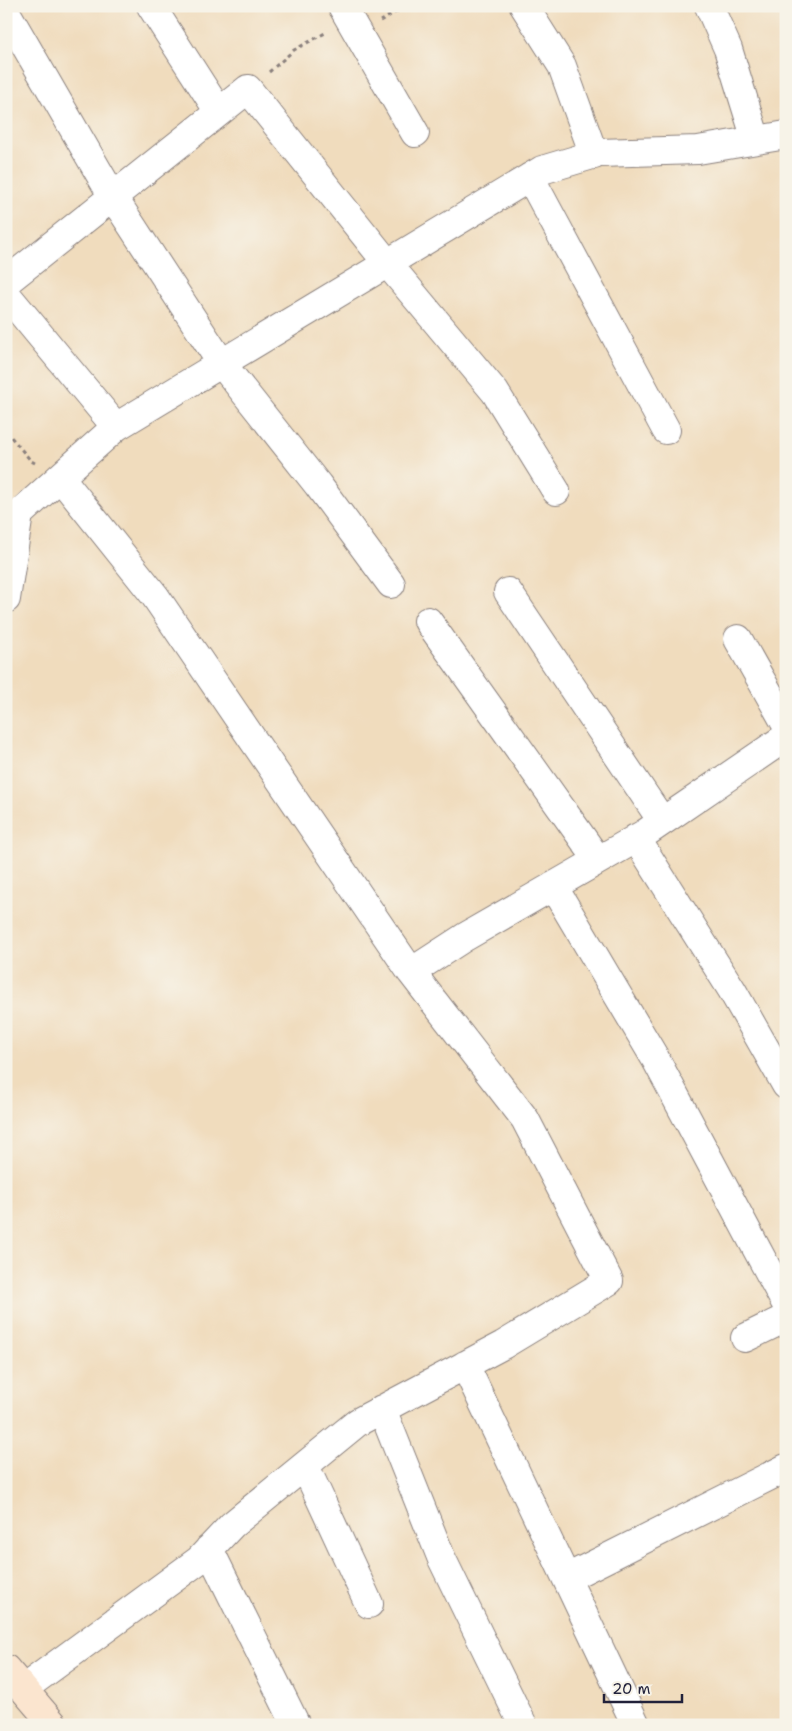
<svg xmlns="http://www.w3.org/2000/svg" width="792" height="1731" font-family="'Shantell Sans',sans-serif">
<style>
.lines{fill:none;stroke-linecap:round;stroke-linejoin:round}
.street-casing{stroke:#897f7c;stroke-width:30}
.secondary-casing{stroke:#897f7c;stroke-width:30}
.path{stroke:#897f7c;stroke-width:3;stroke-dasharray:4 4;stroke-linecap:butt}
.street{stroke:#fff;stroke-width:28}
.secondary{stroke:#fbe5cf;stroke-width:28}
</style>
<rect width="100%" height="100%" fill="#f7f3e8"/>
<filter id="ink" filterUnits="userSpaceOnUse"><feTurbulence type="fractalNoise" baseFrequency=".02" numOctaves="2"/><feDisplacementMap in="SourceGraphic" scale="10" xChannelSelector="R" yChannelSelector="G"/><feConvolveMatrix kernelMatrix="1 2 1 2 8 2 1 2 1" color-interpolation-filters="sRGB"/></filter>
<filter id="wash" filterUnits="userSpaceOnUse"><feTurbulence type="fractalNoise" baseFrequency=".0096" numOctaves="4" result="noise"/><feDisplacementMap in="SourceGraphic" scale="20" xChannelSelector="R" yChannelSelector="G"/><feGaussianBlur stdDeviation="1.12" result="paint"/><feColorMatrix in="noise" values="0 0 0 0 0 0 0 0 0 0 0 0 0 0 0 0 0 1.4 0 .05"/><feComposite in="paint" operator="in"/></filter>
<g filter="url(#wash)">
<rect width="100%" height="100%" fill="#f0dcbd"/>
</g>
<g filter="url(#ink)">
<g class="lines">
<g class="street-casing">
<path id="street" d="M151,6L219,112
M342,6L415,133
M524,6L562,66L594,155
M709,6L728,49L756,140
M6,12L113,197L222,364L318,485L391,584
M530,177L666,430
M6,282L248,89L388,264L495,392L556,491
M6,294L116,427
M60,477L155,596L411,972
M508,592L662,821
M6,599L19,514L116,427L542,170L599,153L698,150L786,135
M428,621L598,860
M738,639L786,724
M636,838L732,990L786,1085
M553,886L655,1058L786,1304
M745,1338L786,1318
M465,1365L636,1725
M382,1409L441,1557L523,1725
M305,1466L369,1604
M209,1549L296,1725
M567,1578L786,1468
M23,1689L199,1560L232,1525L358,1422L503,1345L609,1281L525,1119L411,972L465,937L644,834L786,737"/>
</g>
<g class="secondary-casing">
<path id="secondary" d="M6,1669L54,1725"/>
</g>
<path class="path" d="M380,21L407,6
M269,72L294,50L327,32
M6,431L31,461L35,463"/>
<use href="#street" class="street"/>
<use href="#secondary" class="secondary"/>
</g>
</g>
<rect width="792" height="1731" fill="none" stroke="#f7f3e8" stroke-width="25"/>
<path d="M604 1694v8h78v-8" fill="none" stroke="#22223b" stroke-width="2.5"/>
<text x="612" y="1694" font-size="15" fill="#22223b" stroke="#f7f3e8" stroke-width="4" paint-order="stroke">20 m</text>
</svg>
